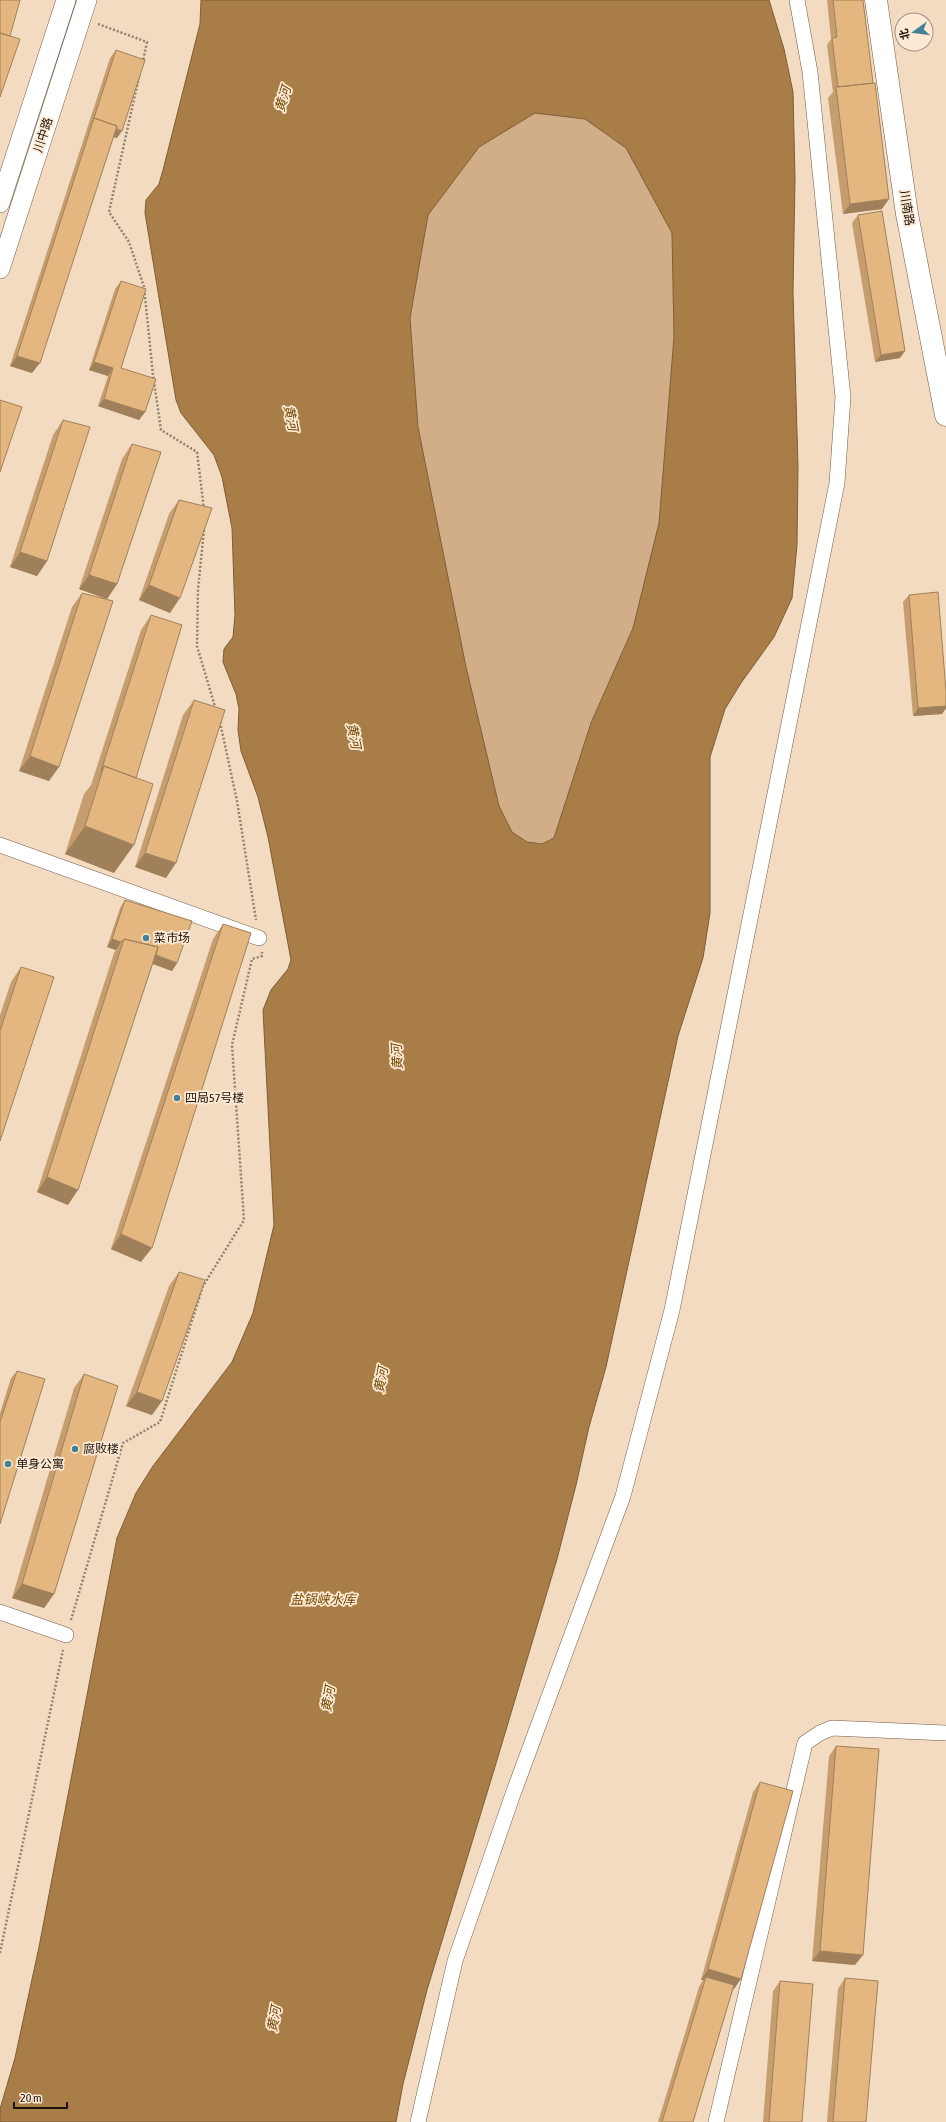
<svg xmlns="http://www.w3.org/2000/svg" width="946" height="2122" font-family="'Asap Condensed','Noto Sans SC',sans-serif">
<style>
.green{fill:#d1ae87}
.water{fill:#a97d48;stroke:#7e5d35;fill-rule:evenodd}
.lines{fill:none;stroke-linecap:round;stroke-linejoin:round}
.minor-casing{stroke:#705c44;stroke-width:16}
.tertiary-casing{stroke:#705c44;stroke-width:20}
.primary-casing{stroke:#705c44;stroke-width:23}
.path{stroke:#91806d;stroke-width:2.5;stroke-dasharray:2 2;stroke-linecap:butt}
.minor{stroke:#fff;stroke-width:15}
.tertiary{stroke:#fff;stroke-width:19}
.primary{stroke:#fff;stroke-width:22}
.wall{fill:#c59d6e}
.shaded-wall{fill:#a0805a}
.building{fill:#e5b780;stroke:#a0805a}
.poi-dot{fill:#428295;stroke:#fde9d4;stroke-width:1.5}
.labels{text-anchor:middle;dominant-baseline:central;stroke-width:3.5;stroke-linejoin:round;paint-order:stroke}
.street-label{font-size:12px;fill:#1b1309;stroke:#fde9d4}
.poi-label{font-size:12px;fill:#1b1309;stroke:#fde9d4;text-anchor:start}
.water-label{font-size:13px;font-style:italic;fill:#714600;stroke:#fde9d4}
</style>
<rect width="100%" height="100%" fill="#f3dbc1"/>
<path class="green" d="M535,113L585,119L626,148L672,233L674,337L659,523L633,628L591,723L554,838L542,844L527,842L512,832L499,807L466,667L418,427L410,318L428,215L479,147Z"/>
<path class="water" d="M201,0H769L784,49L793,92L795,179L793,292L798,467L797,545L792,598L774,637L741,683L725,709L710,757V913L703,958L678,1036L606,1367L589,1427L576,1485L557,1559L494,1770L427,1990L403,2084L396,2122H0V2109L15,2058L39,1947L117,1538L136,1493L153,1466L232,1362L253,1313L274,1225L263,1010L271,990L288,969L291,960L268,837L258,797L241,751L238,730L239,709L236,694L223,662L224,649L233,637L235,615L232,528L222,477L214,455L181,413L176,400L145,213L146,200L159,184L163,170L200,24ZM535,113L585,119L626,148L672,233L674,337L659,523L633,628L591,723L554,838L542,844L527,842L512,832L499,806L466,667L418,427L410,318L428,215L479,147Z"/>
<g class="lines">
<g class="minor-casing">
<path id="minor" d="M0,845L259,938
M0,1612L66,1635
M418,2122L455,1961L513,1794L623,1496L672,1310L837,483L843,397L810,72L797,0
M716,2122L805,1743L820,1733L832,1728L946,1733"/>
</g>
<g class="tertiary-casing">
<path id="tertiary" d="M0,203L66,0
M0,269L87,0"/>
</g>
<g class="primary-casing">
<path id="primary" d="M876,0L907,214L946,415"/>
</g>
<path class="path" d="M98,24L147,42L143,61
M139,77L109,212L129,242L144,287L153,375L161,430L197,452L204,509
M204,530L198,589L197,646L216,710
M220,722L237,801L256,920
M71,1620L123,1443L160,1422L203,1286L244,1220L232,1045L252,959L262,956V952
M0,1953L63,1650"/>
<use href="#minor" class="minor"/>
<use href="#tertiary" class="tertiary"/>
<use href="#primary" class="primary"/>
</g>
<path class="wall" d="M827,0H863L882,209L843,214L828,98L833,92L827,45L831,39Z
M116,50L117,138L113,137L32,373L10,366L110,58Z
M858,215L900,358L875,362L852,223Z
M121,281V368L145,412L139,420L98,406L108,376L89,370L115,289Z
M63,420L47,561L37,576L10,567L53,435Z
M132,444L117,584L107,599L79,589L122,459Z
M179,500L170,613L139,600L169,514Z
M82,593L49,781L19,771L72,607Z
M909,595L946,706V708L942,714L913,716L903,602Z
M151,615L114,873L65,854L84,794L91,785L141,630Z
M194,700L166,878L135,867L183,715Z
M125,900L177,963L172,971L153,964L68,1205L37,1192L114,953L116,950L107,947L120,908Z
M223,924L141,1262L111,1249L213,939Z
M21,967L0,1141V1015L11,982Z
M179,1272L152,1415L126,1406L169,1286Z
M17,1371L0,1524V1413L11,1378Z
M84,1374L54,1594L44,1608L12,1598L74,1388Z
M836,1746L855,1965L812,1961L829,1756Z
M760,1782L734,1989H733L693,2122H658L699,1987L703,1980H701L753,1792Z
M845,1978L866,2122H827L838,1989Z
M780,1981L802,2122H763L773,1991Z"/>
<path class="shaded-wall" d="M94,121L122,131L117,138L91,130Z
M889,199L882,209L843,214L850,204Z
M905,351L900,358L875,362L881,355Z
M17,356L40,363L32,373L10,366Z
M94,362L113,368L108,376L89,370Z
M104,399L145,412L139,420L98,406Z
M20,552L47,561L37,576L10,567Z
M89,575L117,584L107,599L79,589Z
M149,585L180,598L170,613L139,600Z
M946,706V708L942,714L913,716L918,708Z
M30,756L59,767L49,781L19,771Z
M85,826L134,845L114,873L65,854Z
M145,853L176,863L166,878L135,867Z
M112,939L121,942L116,950L107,947Z
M123,943L177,963L172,971L120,952Z
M47,1177L78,1190L68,1205L37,1192Z
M121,1234L152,1248L141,1262L111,1249Z
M137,1392L162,1401L152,1415L126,1406Z
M22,1584L54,1594L44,1608L12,1598Z
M820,1951L863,1955L855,1965L812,1961Z
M708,1969L741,1979L734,1989L705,1981L706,1977L703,1980H701Z"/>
<path class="building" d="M0,0H20L10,36L0,33Z
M833,0H863L873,83L838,87L832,38L837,37Z
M0,33L20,39L0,97Z
M116,50L145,60L122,131L116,128L117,126L94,118L93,121Z
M875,83L889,199L850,204L836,87Z
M94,118L117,126L40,363L17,356Z
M882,211L905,351L881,355L858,215Z
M121,281L146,289L121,368L156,379L145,412L104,399L113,368L94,362Z
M0,400L22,407L0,472Z
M63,420L90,427L47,561L20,552Z
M132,444L161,452L117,584L89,575Z
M179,500L212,508L180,598L149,585Z
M938,592L946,691V706L918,708L909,595Z
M82,593L113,601L59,767L30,756Z
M151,615L182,625L136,778L104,766L101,771Z
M194,700L225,710L176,863L145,853Z
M104,766L153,784L134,845L85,826Z
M125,900L192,921L177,963L156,955L158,947L124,939L121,942L112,939Z
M223,924L251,933L152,1248L121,1234Z
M124,939L158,947L78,1190L47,1177Z
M21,967L54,977L0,1141V1031Z
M179,1272L205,1280L162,1401L137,1392Z
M17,1371L45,1379L0,1524V1422Z
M84,1374L118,1386L54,1594L22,1584Z
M836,1746L879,1749L863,1955L820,1951Z
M760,1782L793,1791L741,1979L708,1969Z
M706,1977L734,1985L693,2122H662Z
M845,1978L878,1981L866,2122H833Z
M780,1981L813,1984L802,2122H769Z"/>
<g class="poi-dot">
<circle cx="146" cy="938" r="4"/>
<circle cx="177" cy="1098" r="4"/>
<circle cx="75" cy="1449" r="4"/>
<circle cx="8" cy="1464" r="4"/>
</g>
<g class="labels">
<g class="street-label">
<text transform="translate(43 135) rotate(-72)">川中路</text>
<text transform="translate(907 208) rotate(81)">川南路</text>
</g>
<g class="poi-label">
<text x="154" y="938">菜市场</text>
<text x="185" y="1098">四局57号楼</text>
<text x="83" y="1449">腐败楼</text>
<text x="16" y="1464">单身公寓</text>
</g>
<g class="water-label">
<text transform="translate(283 99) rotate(-73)">黄河</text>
<text transform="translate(291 418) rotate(79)">黄河</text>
<text transform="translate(354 736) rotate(79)">黄河</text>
<text transform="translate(397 1057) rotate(-93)">黄河</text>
<text transform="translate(381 1380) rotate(-80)">黄河</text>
<text x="323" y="1599">盐锅峡水库</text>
<text transform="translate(328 1699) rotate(-80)">黄河</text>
<text transform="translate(274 2019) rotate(-80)">黄河</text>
</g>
</g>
<g transform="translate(914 32) rotate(256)"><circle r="19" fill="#fde9d4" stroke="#a39383"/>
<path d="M0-3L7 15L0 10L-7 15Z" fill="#428295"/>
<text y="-6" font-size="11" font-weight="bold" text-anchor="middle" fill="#1b1309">北</text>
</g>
<path d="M14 2102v6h53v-6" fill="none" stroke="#1b1309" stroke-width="2"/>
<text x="20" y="2102" font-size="12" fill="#1b1309" stroke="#fde9d4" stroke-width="3" paint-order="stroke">20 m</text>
</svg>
